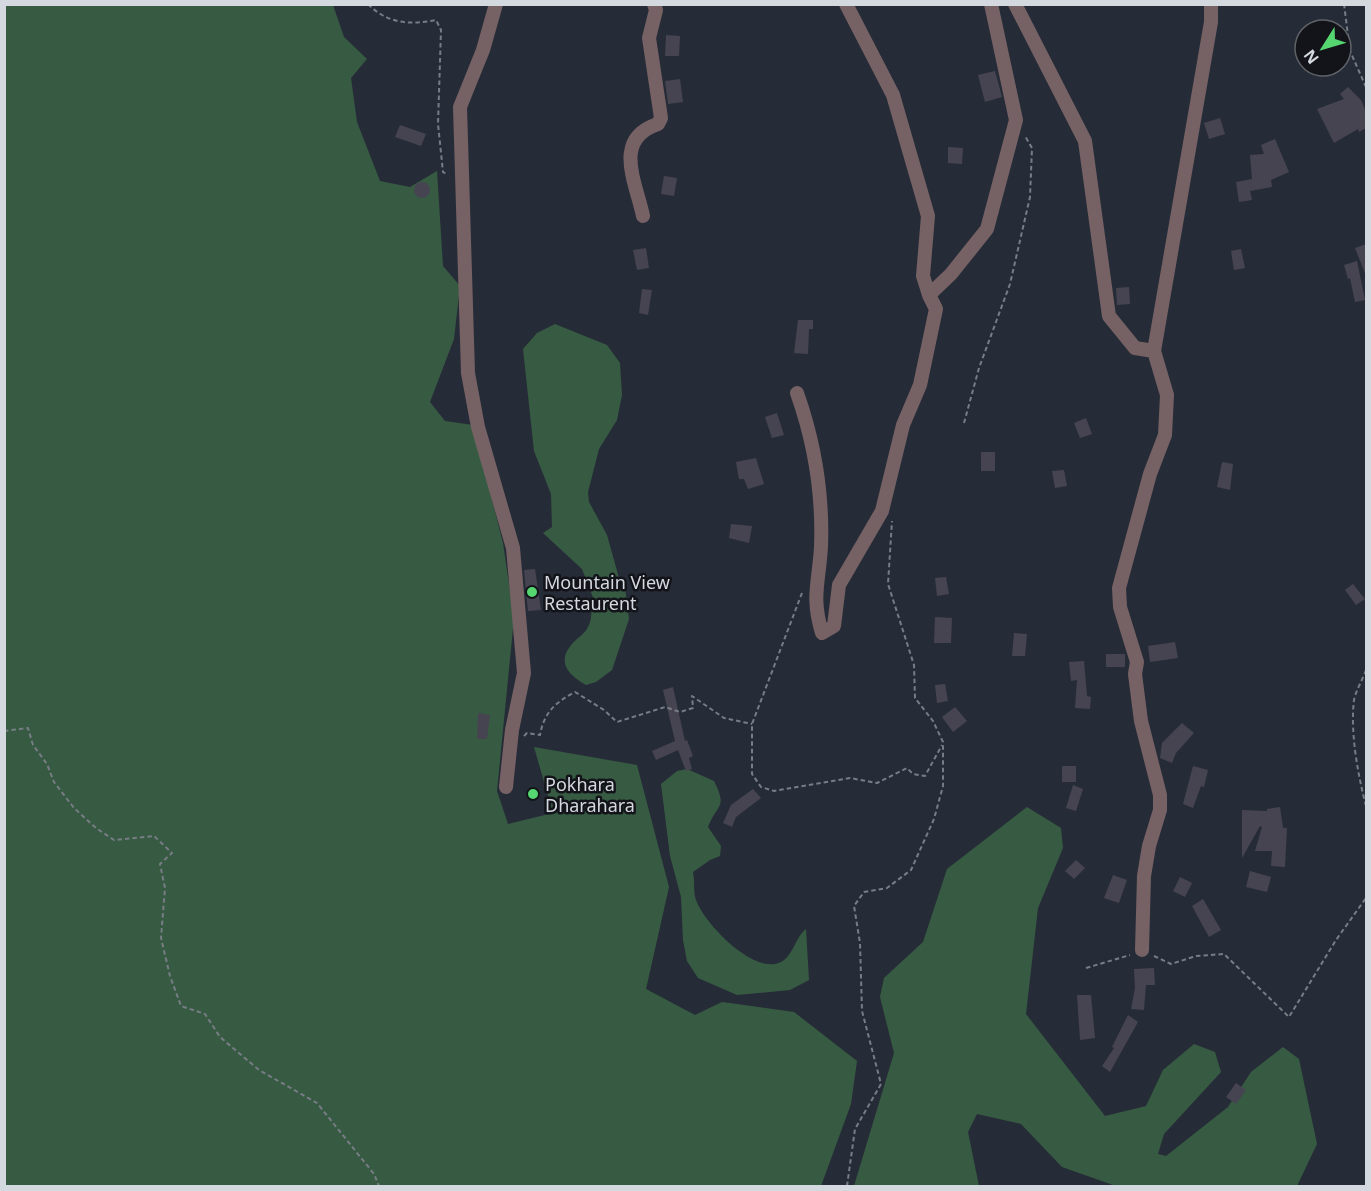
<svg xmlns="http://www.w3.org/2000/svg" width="1371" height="1191" font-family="'Noto Sans',sans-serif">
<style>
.forest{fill:#375b42}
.building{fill:#474451}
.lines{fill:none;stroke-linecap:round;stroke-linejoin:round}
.path{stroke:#777c85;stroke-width:2;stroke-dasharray:4.5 3;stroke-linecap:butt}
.minor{stroke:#766265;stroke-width:14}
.poi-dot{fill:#56d671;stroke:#121419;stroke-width:2}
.labels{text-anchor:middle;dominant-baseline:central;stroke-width:5;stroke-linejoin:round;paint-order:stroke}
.poi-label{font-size:18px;fill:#d4d8df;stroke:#121419;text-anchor:start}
</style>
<rect width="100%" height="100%" fill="#262c37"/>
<path class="forest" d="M5,5H333L344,37L367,59L351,78L357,122L380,181L410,187L437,171L443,266L460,286L454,339L430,402L445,421L473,425L503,543L514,618L497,791L508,824L553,813L534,747L637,765L669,887L646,989L695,1015L722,1002L794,1012L857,1061L851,1104L821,1186H5Z
M555,324L607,345L620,363L622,395L617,420L599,449L588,492L589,502L607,535L619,578L625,588L629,619L612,670L596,682L586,685C569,675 556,663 572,644C577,638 585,634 588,627C593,618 590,610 594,600L582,569L543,533L552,527L551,494L534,451L523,349L537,333Z
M687,769L714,781C728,809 717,803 708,827L721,846L720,856L710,860L693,872C695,881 693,892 696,900C704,923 754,976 781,962C793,956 795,938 806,929L809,980L790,990L737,995L698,978L687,961L683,940L681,897L670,856L661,784L677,771Z
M1027,807L1061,828L1063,848L1038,908L1026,1014L1105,1116L1146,1106L1163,1070L1194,1044L1215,1052L1221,1072L1164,1134L1158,1154L1166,1156L1228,1107L1251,1072L1283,1047L1299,1059L1317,1144L1297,1186H1116L1062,1167L1021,1124L977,1114L968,1132L979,1186H854L894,1053L880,997L884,978L923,942L947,869Z"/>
<path class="building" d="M666,35L680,36L679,56H665Z
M995,71L1002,97L985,102L978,75Z
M680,79L683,102L668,104L665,81Z
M1348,87L1361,100L1366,112V128L1359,132L1358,129L1334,143L1317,109L1344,99L1340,94Z
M1220,118L1225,134L1209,139L1204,123Z
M400,125L426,134L421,146L395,137Z
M1275,139L1289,172L1271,180L1272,187L1250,191L1252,200L1239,202L1236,182L1252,179L1250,155L1264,154L1261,145Z
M948,147L963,148L962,164L948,163Z
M664,176L677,178L674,196L661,194Z
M414 190a8 8 0 1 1 16 0a8 8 0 1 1-16 0Z
M1366,244V276L1355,248Z
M646,248L649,268L637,270L633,250Z
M1241,249L1245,268L1234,270L1231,251Z
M1357,261L1365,300L1355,302L1350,278L1348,279L1344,265Z
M1129,287L1130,304L1117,305L1116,288Z
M642,289L652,290L648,315L639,313Z
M798,320H813V329H809L808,354L794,353Z
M777,413L784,435L772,438L765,417Z
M1086,418L1092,434L1080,438L1074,423Z
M981,452H995V471H981Z
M756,458L764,484L748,489L744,479H739L736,462Z
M1222,462L1233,464L1230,490L1217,487Z
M1064,470L1067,486L1055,488L1052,471Z
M731,524L752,526L749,543L729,538Z
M535,569L541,610L528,611L524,570Z
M946,577L949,594L937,596L935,578Z
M1353,584L1365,599L1356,605L1345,590Z
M935,617L952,618L951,643H934Z
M1014,633L1027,634L1025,656H1012Z
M1175,642L1178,658L1150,662L1148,646Z
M1106,654H1125V667H1106Z
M1084,661L1087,696L1091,697L1090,709L1075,708L1077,680L1071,681L1069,662Z
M945,684L948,701L937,703L935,685Z
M673,687L685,741L687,740L693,756L689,758L692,769L686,771L678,750L656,760L652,751L675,741L663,690Z
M955,707L967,721L953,732L942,717Z
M478,713L490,715L487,739H477Z
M1182,723L1194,733L1176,753L1172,763L1160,758L1162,743Z
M1062,766H1076V782H1062Z
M1193,766L1208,770L1204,787L1201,786L1193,808L1183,804Z
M1073,785L1083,789L1076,811L1066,808Z
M753,789L761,798L736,817L732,827L723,823L731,805Z
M1280,807L1283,828H1287L1285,867L1271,866L1272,851H1255L1262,827L1260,826L1242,858V810L1267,811V809Z
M1076,860L1085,868L1074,879L1065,871Z
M1250,871L1271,877L1267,892L1246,887Z
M1113,875L1127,880L1119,903L1104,898Z
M1180,877L1192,883L1185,897L1173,891Z
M1203,899L1221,930L1209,937L1192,906Z
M1154,968L1155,985H1146L1144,1010L1131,1009L1135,988L1134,969Z
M1077,995H1091L1095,1038L1080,1040Z
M1128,1015L1138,1022L1110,1072L1102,1066L1114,1048L1112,1047Z
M1236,1083L1246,1090L1236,1104L1226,1097Z"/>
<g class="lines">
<path class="path" d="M368,4C388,24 409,25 436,20L441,30L438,124L443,172L448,175
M1344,4L1350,51L1366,87
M964,423L979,368L1010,284L1030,197L1032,148L1025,136
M802,593L752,724V774L761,787L774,791L850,778L877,783L907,768L913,774L925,776L942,745
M1366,670C1363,679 1356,690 1354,700C1350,733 1358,775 1366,806
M4,731L28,728L33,745L47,764L54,782L74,808L96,828L114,840L154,836L172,853L160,864L165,888L161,938L170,976L181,1006L205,1014L220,1037L259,1070L317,1103L374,1174L379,1186
M524,736L527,733L540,735C544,712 556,702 575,692L604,710L617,722L665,707L680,712L693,708L692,696L724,718L752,724
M1154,956L1171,964L1196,956L1224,954L1289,1017L1336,940L1366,898
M1086,968L1130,955
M847,1186L855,1129L881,1084L862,1011L860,943L854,906L864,892L887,888L911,870L934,819L943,786V742L933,721L915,698L914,665L888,584L892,521"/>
<path class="minor" d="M496,4L483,50L460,107L468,373L478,427L513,548L524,673L512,730L506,787
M846,4L893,95L928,216L923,276L929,295L951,274L987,229L1016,120L991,4
M1015,4L1085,141L1109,316L1135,348L1154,351L1211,22V4
M643,216C636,182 612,139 658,124L661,118L649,38L656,10L654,4
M797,393C814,441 823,495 821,547C819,582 811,597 822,633L834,626L839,585L882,511L903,425L920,385L936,309L929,295
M1142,950L1144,876L1149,846L1160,810V795L1141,721L1135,674L1137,662L1120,607L1119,588L1150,474L1165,435L1167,395L1154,351"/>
</g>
<g class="poi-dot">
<circle cx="532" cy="592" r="6"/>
<circle cx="533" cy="794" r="6"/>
</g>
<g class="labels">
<g class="poi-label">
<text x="544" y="582">Mountain View<tspan x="544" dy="21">Restaurent</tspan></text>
<text x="545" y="784">Pokhara<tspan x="545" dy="21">Dharahara</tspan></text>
</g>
</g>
<rect width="1371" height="1191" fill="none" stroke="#d4d8df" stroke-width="12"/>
<g transform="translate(1323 48) rotate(233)"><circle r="28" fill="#121419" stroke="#606268" stroke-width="1.5"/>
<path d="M0-4.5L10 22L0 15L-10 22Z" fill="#56d671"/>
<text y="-9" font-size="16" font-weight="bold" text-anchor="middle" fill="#d4d8df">N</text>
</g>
</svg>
